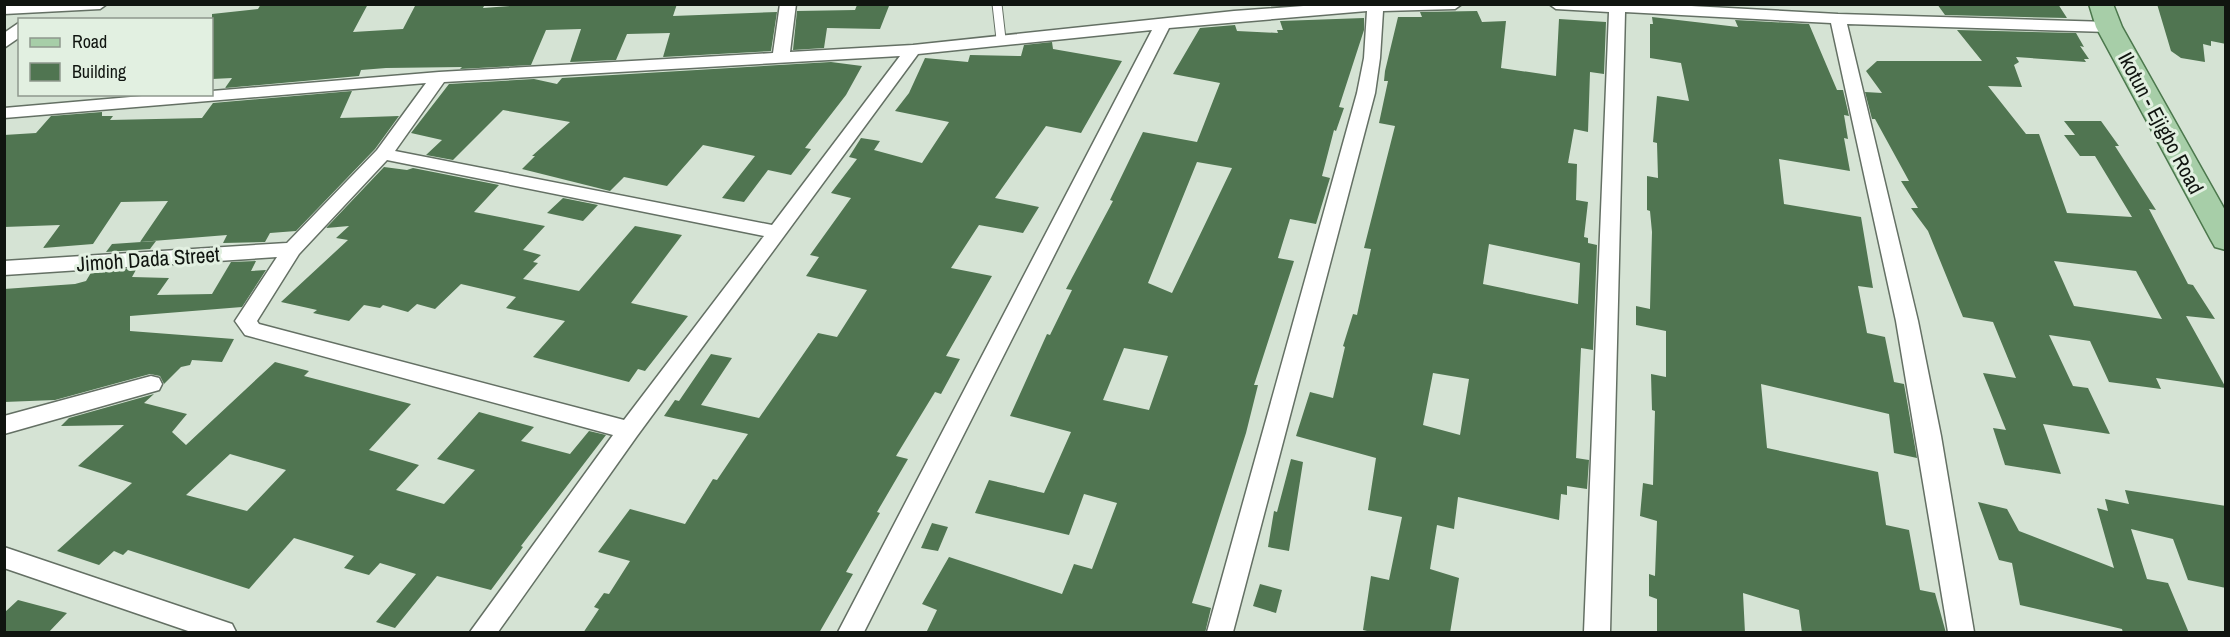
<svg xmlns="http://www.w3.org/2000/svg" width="2230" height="637" font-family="'Archivo Narrow',sans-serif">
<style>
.building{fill:#507551;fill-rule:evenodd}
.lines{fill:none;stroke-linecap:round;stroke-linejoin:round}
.lane-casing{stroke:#647064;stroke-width:11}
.street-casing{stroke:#647064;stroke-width:3}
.primary-casing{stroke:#4c784d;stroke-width:3}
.lane{stroke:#fff;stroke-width:9}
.street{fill:#fff;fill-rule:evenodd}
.primary{fill:#a7cea8;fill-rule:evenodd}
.labels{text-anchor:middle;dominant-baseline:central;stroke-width:6;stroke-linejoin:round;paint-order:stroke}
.street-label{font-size:21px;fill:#101510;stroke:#e2f0e1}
</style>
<rect width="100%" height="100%" fill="#d5e3d4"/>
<path class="building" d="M261,4H368L353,32L403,29L416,4H485L483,8L534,4H677L673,16L777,12L771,51L663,57L670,33L627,34L616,60L570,62L581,29L546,30L531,65L460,69L462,67L386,68L361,70L359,76L225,88L232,78L212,79V14L258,9Z
M1937,4H2058L2067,18L1945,15Z
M2157,4H2226V44L2211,41V46L2203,44L2205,62L2181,58L2171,51Z
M857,5L889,6L880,29L827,28L824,48L793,50L797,11L855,10Z
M1477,11L1482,22L1506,21L1501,68L1556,76L1559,19L1606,22L1604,74L1590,72L1588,132L1574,129L1568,163L1577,164L1576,200L1588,202L1584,237L1588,238V243L1597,245L1593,350L1581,348L1576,458L1589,460L1587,489L1567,486V495L1561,494L1559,520L1458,497L1454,529L1437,525L1430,569L1459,578L1450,633H1375L1363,630L1371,576L1389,580L1402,517L1368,510L1376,458L1296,436L1310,392L1333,398L1345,347L1343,346L1353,314L1357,315L1371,249L1364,248L1395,126L1379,123L1388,81H1384L1385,71L1398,17H1422L1420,12ZM1489,244L1580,263L1578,304L1483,284ZM1433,373L1469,379L1460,435L1423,425Z
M1652,17L1738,27L1735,20L1809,24L1837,90H1843L1849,116L1844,115L1848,139L1844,138L1850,171L1779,159L1784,204L1861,217L1873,288L1858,286L1867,333L1885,337L1894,382L1904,384L1917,458L1894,453L1889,414L1761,384L1767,448L1878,472L1886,525L1909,530L1920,590L1935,593L1946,633H1802L1799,610L1743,593L1745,633H1657V599L1649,596V574L1655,576L1657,521L1640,516L1643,483L1653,485L1655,411L1652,410L1651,374L1666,377V331L1636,325V306L1650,309L1652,232L1650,211L1647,210V176L1658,178L1657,143L1653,142L1657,96L1689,101L1681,63L1650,58V24H1653Z
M1364,18V30L1339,107L1344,108L1336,131L1334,130L1322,176L1330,178L1316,224L1290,219L1278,258L1294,261L1254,385H1258L1246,433L1192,603L1211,608L1205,633H926L937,610L922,604L949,557L1062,594L1074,564L1092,569L1117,503L1084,494L1069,535L975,513L989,480L1044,493L1071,432L1010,416L1047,334L1050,335L1072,290L1066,289L1113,201L1110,200L1143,132L1197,142L1220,83L1173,74L1200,28L1235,25L1237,31L1278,33L1277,30H1283L1280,21ZM1197,162L1232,168L1172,293L1148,283ZM1124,348L1168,356L1149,410L1103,400Z
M1957,30L2076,33L2084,47L2080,46L2089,59H2084L2086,62L2016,57L2019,62L2014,65L2022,87L1988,86L2026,134H2039L2067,213L2132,217L2095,156H2080L2064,135H2075L2064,121H2101L2119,146H2115L2156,210L2149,209L2188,284L2193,285L2215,319L2186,316L2226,388L2156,378L2161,389L2109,382L2090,341L2049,335L2073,386L2088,388L2110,434L2043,424L2061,474L2005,465L1993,428L2006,430L1983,373L2016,378L1993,322L1963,317L1928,231L1911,208H1918L1901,181H1909L1875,119H1872L1865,92L1882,93L1866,71L1877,61H1982ZM2054,261L2136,271L2162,319L2074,306Z
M1052,42L1053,49L1122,61L1081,133L1046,126L995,198L1039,207L1023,233L979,225L951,268L992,276L946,356L960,359L941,394L935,392L896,456L908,459L877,512L880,513L846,572L853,574L819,633H583L599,609L594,607L604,593L609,594L630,561L598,552L630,509L685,524L713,479L717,480L748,434L664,416L675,400L679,401L711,354L732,358L701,405L759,418L818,333L837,337L867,290L806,276L819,257L810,255L851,198L831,193L857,159L849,157L861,138L880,141L874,150L922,163L949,122L895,111L909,93L925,58L968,62L970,55L1021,56L1024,45Z
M831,62L862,66L846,95L805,148L811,149L791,175L768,170L744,202L722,198L755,156L703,145L667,186L624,177L610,191L522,169L535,156H532L570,122L503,110L453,160L426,155L442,140L411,133L449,84L534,79L557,84L562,78Z
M352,91L340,118L399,116L375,149L296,231L270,233L265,242L223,243L227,235L140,242L168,201L121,202L93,244L43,248L60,225L4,227V135L36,133L51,116L102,112V116H113L110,120L202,118L213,103Z
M384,167L407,170L413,168L499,185L474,212L545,226L523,250L541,255L533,262L538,263L523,279L579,291L635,226L682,235L631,303L688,316L645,371L638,369L629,382L533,357L565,321L506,308L516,297L461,284L435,309L417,304L408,312L383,305L380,308L364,305L349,321L313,313L317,310L281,302L348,240L336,238L349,226L326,228Z
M563,198L598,205L583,221L547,213Z
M156,241L150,249L106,252L112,244Z
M256,261L251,271L266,270L242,307L130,316V331L234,339L222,362L192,360L190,365L181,367L164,384L160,376L150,374L55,400L4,402V289L75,284L86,281L92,271L137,268L132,277L169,278L157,295L212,294L231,262Z
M275,362L309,371L304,376L411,404L369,450L419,465L396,490L444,504L475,470L437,459L479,412L534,427L521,441L570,454L589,431L606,435L521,546L523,547L491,590L437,576L395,628L376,622L416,574L380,563L369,575L344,568L354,556L294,538L249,589L128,550L123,555L114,551L99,565L57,551L132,483L78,466L124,425L61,426L69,418L154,394L144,403L187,414L172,432L186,445ZM230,454L286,470L247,511L186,495Z
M1291,459L1303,462L1289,551L1268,547L1274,511L1277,512Z
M2125,490L2226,506V588L2188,580L2173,539L2131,529L2147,579L2168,583L2189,633H2123L2122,629L2020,605L2012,563L1999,560L1978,502L2007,509L2019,531L2114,568L2097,508L2108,511L2105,499L2129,504Z
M932,523L948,527L938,551L921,548Z
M1260,584L1282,590L1276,613L1253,606Z
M18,600L67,613L48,633H4V613Z"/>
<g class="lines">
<g class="lane-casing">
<path id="lane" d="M997,4L1001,39"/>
</g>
<g class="street-casing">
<path id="street" d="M4,4H107L100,9L4,14Z
M780,4H796L790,52L913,45L1234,11L1330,4H1462L1455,9L1383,11L1380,58L1375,93L1233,632H1207L1357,93L1364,58L1367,11L1169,28L864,632H838L1152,30L918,54L637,436L498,632H470L613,435L245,335L235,321L277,257L4,275V261L287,243L377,150L426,83L4,118V108L165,94H212V91L439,72L773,53ZM900,56L772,225L395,151L444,82ZM387,160L764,236L624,420L259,324L257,321L299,254Z
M1549,4H1654L1838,14L2109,22L2117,27L2109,32L1847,24L1918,321L1941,436L1974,632H1948L1896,321L1831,23L1625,12L1610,632H1584L1609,12L1556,9Z
M20,22V37L4,48V33Z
M151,376L159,378L162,384L159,390L4,434V416Z
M4,547L232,624L236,632H191L4,568Z"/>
</g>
<g class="primary-casing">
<path id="primary" d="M2089,4H2113L2122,27L2226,212V250L2215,247L2211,240L2096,27Z"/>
</g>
<use href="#lane" class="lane"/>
<use href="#street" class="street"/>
<use href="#primary" class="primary"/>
</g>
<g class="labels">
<g class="street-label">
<text transform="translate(2161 123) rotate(62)">Ikotun - Ejigbo Road</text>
<text transform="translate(148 259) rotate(-4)">Jimoh Dada Street</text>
</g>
</g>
<rect width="2230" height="637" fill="none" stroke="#101510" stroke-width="12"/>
<rect x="18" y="18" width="195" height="78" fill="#e2f0e1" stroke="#8e988d" stroke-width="1.5"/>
<rect x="30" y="38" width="30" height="9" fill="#a7cea8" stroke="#8e988d" stroke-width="1.5"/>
<text x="72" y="48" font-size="18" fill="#101510">Road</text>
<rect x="30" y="63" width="30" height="18" fill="#507551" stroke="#8e988d" stroke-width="1.5"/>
<text x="72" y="78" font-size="18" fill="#101510">Building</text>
</svg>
